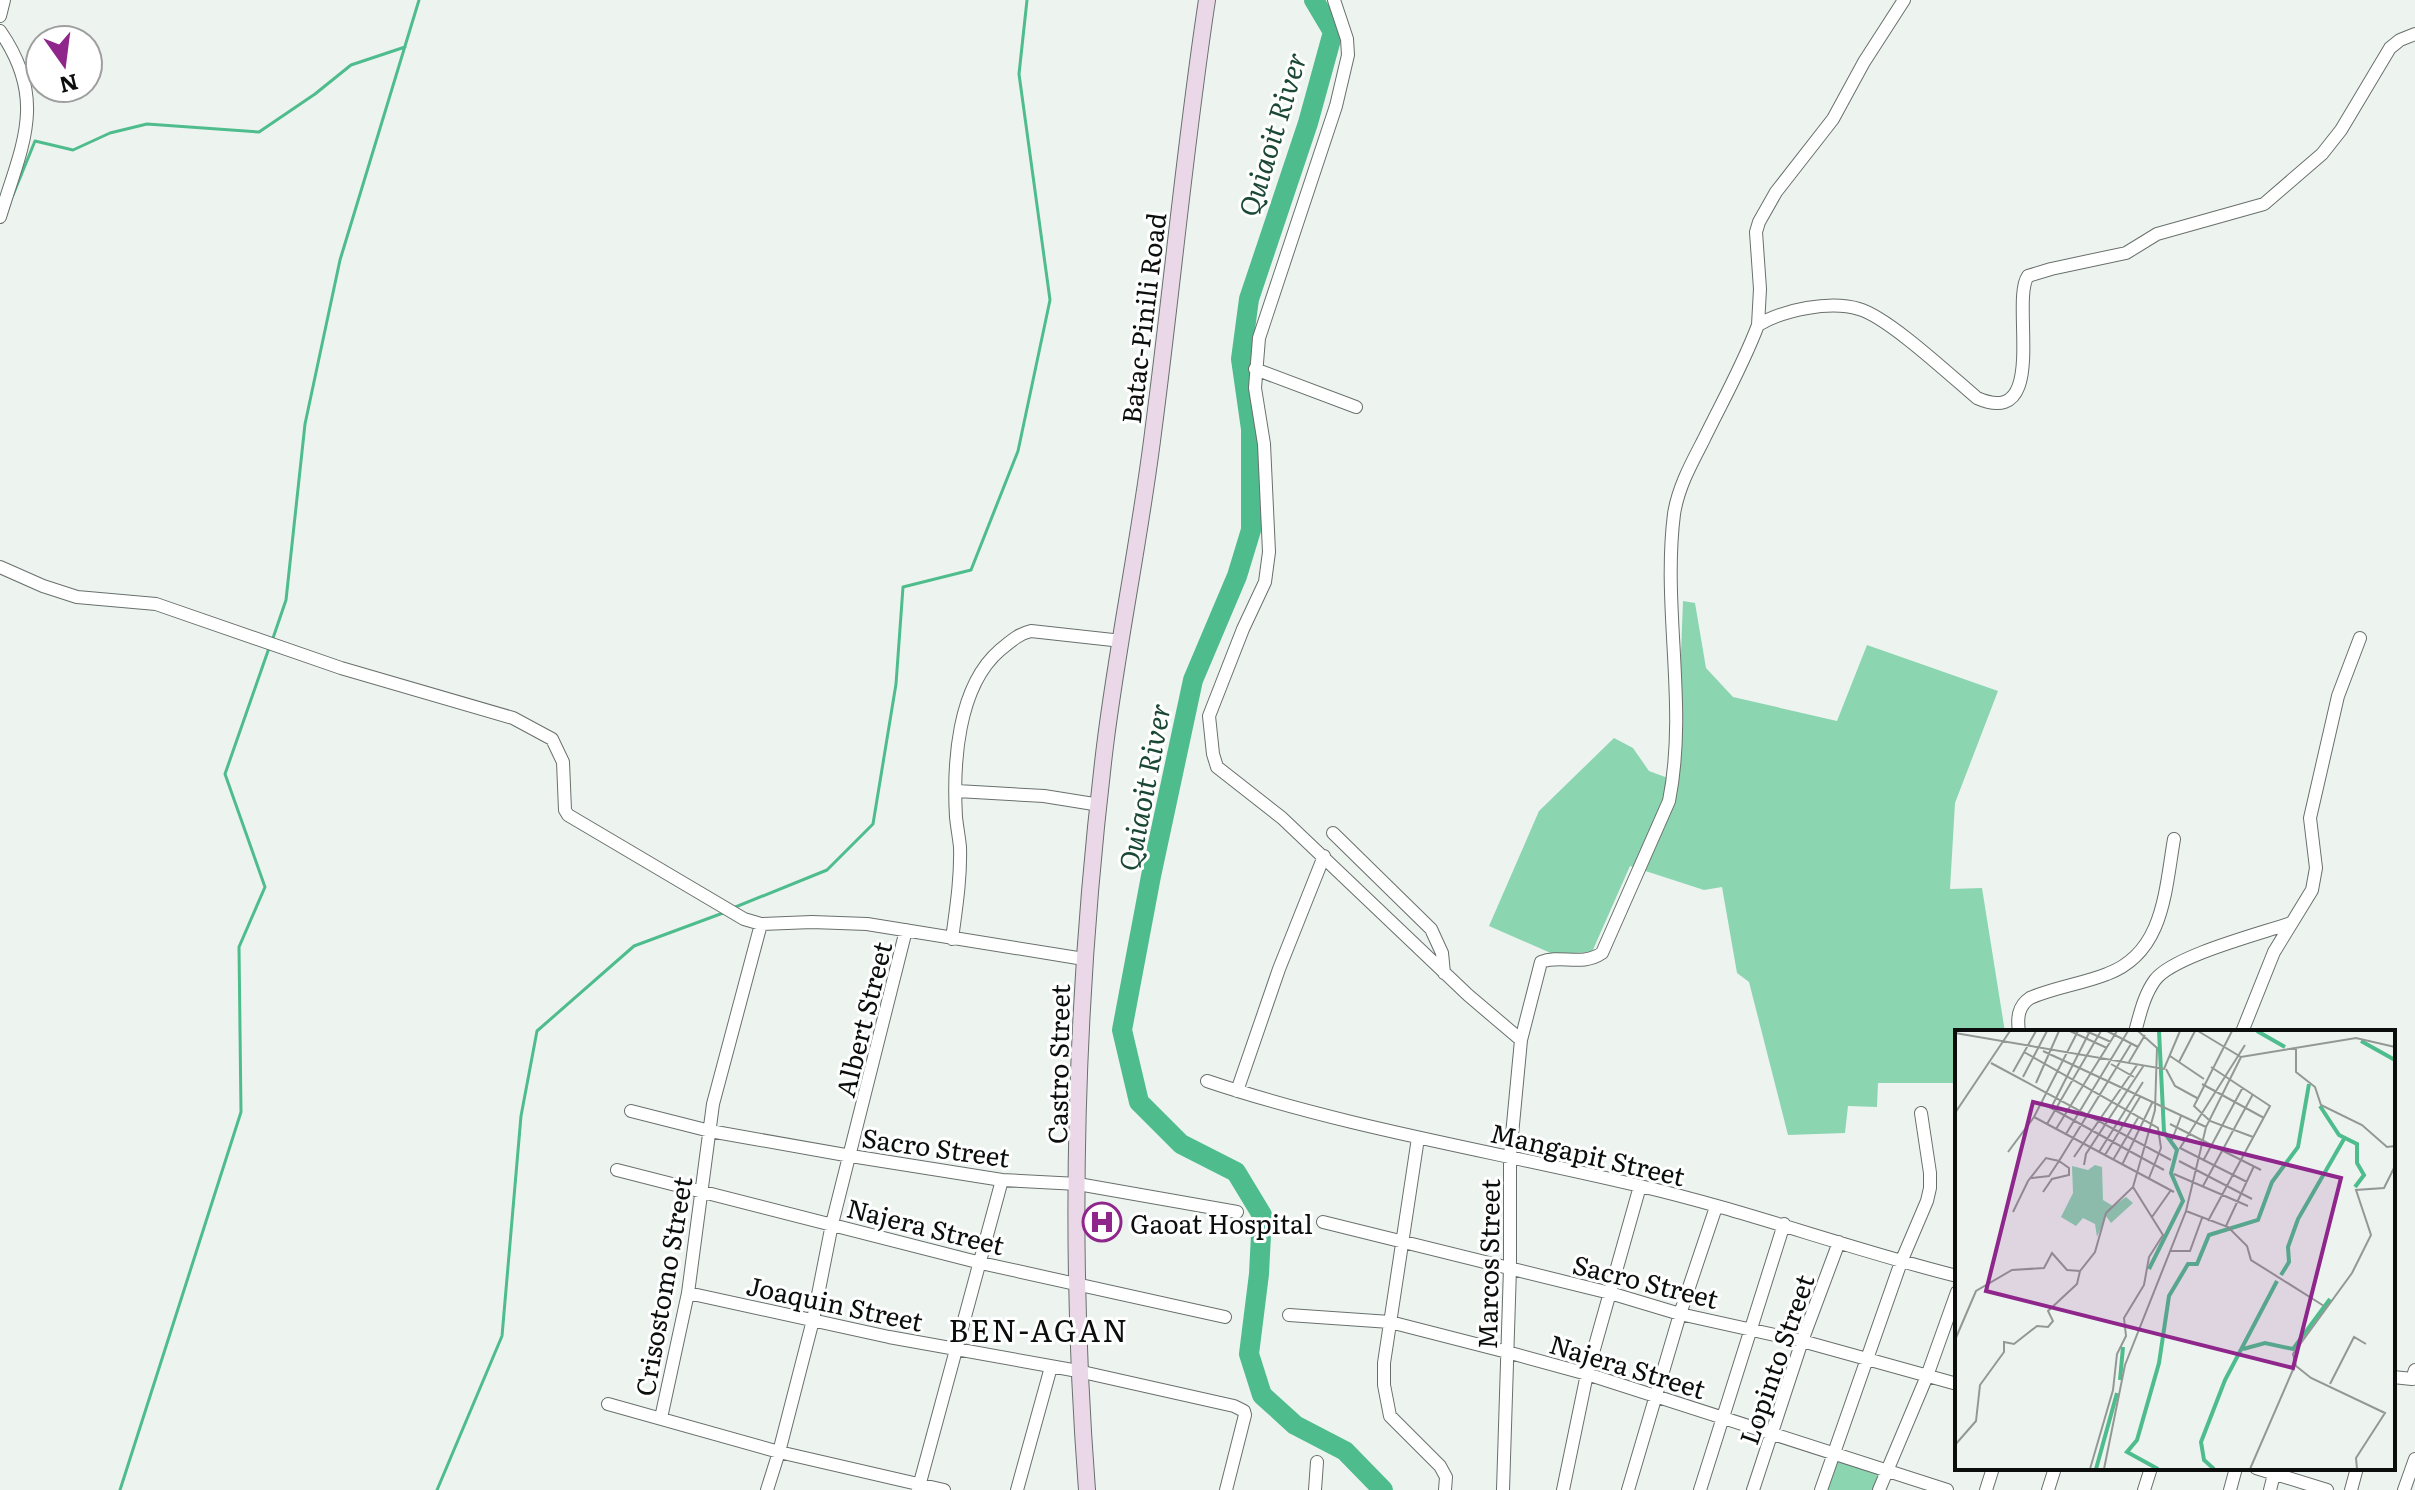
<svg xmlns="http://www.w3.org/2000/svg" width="2415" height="1490" font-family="Literata,serif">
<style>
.green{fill:#8cd5b1}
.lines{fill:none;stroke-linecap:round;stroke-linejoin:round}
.stream{stroke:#4fbc8d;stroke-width:3}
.river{stroke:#4fbc8d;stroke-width:20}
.minor-casing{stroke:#69706c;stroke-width:14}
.secondary-casing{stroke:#69706c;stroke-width:18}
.minor{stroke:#fff;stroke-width:12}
.secondary{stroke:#ead8e9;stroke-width:16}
.labels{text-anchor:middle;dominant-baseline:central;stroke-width:6;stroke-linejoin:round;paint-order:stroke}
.street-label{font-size:26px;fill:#0c0e0d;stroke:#fff}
.poi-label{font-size:26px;fill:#0c0e0d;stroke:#fff;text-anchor:start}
.water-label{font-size:28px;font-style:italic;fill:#1a4834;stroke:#fff}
.quarter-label{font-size:30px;letter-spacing:2px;fill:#0c0e0d;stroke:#fff}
.inset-river{fill:none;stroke:#4fbc8d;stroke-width:4}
.inset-road{fill:none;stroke:#939895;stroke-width:2}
.view{fill:#8e268c;fill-opacity:0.15;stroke:#8e268c;stroke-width:4}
.inset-edge{fill:none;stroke:#0c0e0d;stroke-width:4}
</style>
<rect width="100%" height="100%" fill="#edf4f0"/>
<path class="green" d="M1683,601L1695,603L1706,668L1733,697L1837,721L1867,645L1998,691L1955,803L1950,889L1982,888L2005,1032H1957V1083H1878L1877,1107L1848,1106L1845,1133L1788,1135L1749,982L1737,973L1722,887L1704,890L1630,866L1592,952L1553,954L1489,926L1539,811L1614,738L1633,748L1649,771L1676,781Z
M1838,1461L1879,1473L1872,1490H1828Z"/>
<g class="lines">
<path class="stream" d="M13,195L35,141L73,150L110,133L147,124L259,132L315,94L351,65L405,47
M272,641L286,600L305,424L340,260L419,0
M733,908L827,870L873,824L896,684L903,587L971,570L1018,451L1050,300L1019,74L1027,0
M120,1490L241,1112L239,947L265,887L225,774L269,648
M437,1490L502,1336L521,1116L537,1031L634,946L723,913"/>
<path class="river" d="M1314,0L1333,32L1308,123L1249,299L1241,359L1251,429V530L1237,576L1193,680L1151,876L1122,1030L1139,1102L1181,1144L1236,1172L1262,1215L1259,1274L1249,1354L1262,1395L1295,1425L1345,1451L1383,1490"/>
<g class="minor-casing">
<path id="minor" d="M1334,0L1347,39L1348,55L1336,106L1259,338L1255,388L1264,444L1269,552L1265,582L1243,629L1209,716L1213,754L1217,767L1282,818L1468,995L1521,1040
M0,16L4,0
M0,31C48,100 22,145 0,217
M1758,325L1760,289L1756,232L1759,222L1776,192L1833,119L1864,62L1904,0
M1255,369L1356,407
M0,567L43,586L77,597L156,604L341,668L513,718L552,739L563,762L565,810L568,815L744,919L761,924L812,922L867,924L1084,959
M957,791L1044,796L1100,805
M1333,833L1431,929L1442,953L1444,973
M952,939C956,909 961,878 960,847C959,837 957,827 956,817C953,764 957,687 1000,650C1010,642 1018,634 1031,631L1122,641
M2019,1032C2017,1018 2018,1006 2030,998C2055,987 2082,984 2107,974C2164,953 2165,891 2174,839
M2135,1032C2140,1014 2144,995 2155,980C2173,956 2259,934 2291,923
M2242,1032L2274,952L2312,890L2316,868L2310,818L2338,696L2360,638
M1207,1081C1347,1128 1493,1151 1636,1185C1745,1210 1849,1249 1957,1276
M1237,1091L1279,969L1324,856
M631,1111L710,1131L851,1156L1002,1180L1078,1184L1237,1212
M1418,1138L1384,1363V1385L1390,1416L1440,1466L1446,1477L1445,1490
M617,1170L981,1263L1225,1317
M1323,1222L1610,1293L1680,1314L1802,1341L1957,1384
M688,1293L889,1337L1078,1371L1234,1406L1244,1411L1245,1415L1226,1490
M1289,1315L1390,1322L1507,1352L1587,1374L1947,1490
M2393,1377L2412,1379L2415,1370
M608,1404L779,1452L944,1490
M661,1418L688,1293L713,1104L761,924
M2256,1468L2327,1490
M767,1490L779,1452L813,1320L832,1224L906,930
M918,1490L1002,1180
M1017,1490L1051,1367
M1315,1490L1317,1462
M1503,1490L1510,1268V1156L1521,1040L1541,962C1561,954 1581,967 1602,953L1669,801C1688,706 1662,609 1674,514C1678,488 1691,464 1703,441C1722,402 1743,365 1758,325C1783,310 1830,300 1859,309C1888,317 1951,376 1977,398C2050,430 2010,301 2028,276L2051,269L2126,253L2157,234L2264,204L2322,154L2341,130L2390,48L2400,40L2415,34
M1563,1490L1587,1374L1640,1186
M1628,1490L1680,1314L1716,1207
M1700,1490L1784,1224
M1753,1490L1802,1341L1839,1242
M1821,1490L1901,1262L1927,1201L1930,1188V1173L1921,1113
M1879,1490L1927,1376L1957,1292
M1986,1490L1993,1468
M2048,1490L2055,1468
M2144,1490L2151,1468
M2230,1490L2236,1468
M2270,1490L2274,1474
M2351,1490L2357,1468
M2404,1490L2415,1459"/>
</g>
<g class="secondary-casing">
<path id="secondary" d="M1087,1490C1068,1242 1075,993 1105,746C1118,641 1140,538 1153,433C1172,289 1185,144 1207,0"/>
</g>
<use href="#minor" class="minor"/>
<use href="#secondary" class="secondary"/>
</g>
<defs>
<g id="hospital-ring" transform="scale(2)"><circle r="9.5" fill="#fff" stroke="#8e268c" stroke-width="1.5"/><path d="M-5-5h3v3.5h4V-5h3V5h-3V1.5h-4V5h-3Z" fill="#8e268c"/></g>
</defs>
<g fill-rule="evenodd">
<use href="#hospital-ring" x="1102" y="1222"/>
</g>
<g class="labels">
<g class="street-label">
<text transform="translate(1142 318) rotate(-83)">Batac-Pinili Road</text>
<text transform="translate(862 1019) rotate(-76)">Albert Street</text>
<text transform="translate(1057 1064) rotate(-89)">Castro Street</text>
<text transform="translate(936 1146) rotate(8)">Sacro Street</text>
<text transform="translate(1588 1153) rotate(13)">Mangapit Street</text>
<text transform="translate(926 1225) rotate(14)">Najera Street</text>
<text transform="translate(1487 1264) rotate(-89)">Marcos Street</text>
<text transform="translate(1646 1280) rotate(14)">Sacro Street</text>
<text transform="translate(662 1286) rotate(-80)">Crisostomo Street</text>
<text transform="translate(835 1302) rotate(12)">Joaquin Street</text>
<text transform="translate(1775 1359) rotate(-71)">Lopinto Street</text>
<text transform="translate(1628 1365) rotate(17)">Najera Street</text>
</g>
<g class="poi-label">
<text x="1130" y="1222">Gaoat Hospital</text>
</g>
<g class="water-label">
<text transform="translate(1271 134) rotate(-73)">Quiaoit River</text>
<text transform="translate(1143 787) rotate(-79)">Quiaoit River</text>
</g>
<g class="quarter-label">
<text x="1039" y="1329">BEN-AGAN</text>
</g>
</g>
<g transform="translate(1955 1030)">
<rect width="440" height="440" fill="#edf4f0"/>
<path d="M140,135L147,137L148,170L158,176L171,167L178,173L156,193L151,186L142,207L140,194L128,188L121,196L106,187L118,163L117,136L133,140Z" fill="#8cd5b1"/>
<path class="inset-river" d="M302,1L330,17M406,11L440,30M365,76L384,105L402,114V133L409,145L400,157M194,239L228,171L216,143L222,120L209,102L204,1M326,245L334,232L333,217L343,189L389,109M288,319L310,313L338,319L375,269M165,350L168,317M141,439L162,363M203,439L172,422L182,410L204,333L214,266L233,234H242L254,205L303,190L317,152L343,117L354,54M259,439L249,430L246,412L270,350L322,251"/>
<path class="inset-road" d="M115,1L152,18M131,1L156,12M152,1L183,17M243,1L286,27L401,8L440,17M277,1L239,76L255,91L298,107M0,3L209,39L225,1M290,15L225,118L292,152M341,18V42L360,57L366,75L407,95L432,117L440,116M88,21L251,97M69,22L203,98L206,118L194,148M215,26L249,49M174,32L190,5M224,32L240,1M36,33L216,130M156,34L179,47M211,39L220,56L242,68M58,42L81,1M68,47L92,1M81,53L104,1M247,54L309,88M87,73L209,140M96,78L135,1M0,83L55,1M79,87L219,162M92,94L146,1M215,94L306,140M101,99L162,1M111,104L173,1M217,110L226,86M53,122L79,87L123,1M144,122L188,52M150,125L185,67M119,127L182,35M158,130L183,88M224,131L297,169M248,131L288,57M129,135L131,124L189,35M167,135L197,73M219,144L293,176M248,156L298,64M88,162L97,149L114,145V138L104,131L176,14M231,181L273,197L292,216L296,230L369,276M58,182L73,151L91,128L104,131L94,146L76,148M197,187L216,160M253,191L315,76L256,37M271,196L299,136M216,221H235L247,188M0,310L21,261L57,240L89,238L97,223L112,240L125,241L140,222L151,183L178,157L200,80L202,18L183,1M375,354L399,307L411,314M0,415L21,391L25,355L49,322V312L59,314L82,296L93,297L98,291L93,281L122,254L125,241M135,439L158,360L162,324L171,306L169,288L189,255L194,227L208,205L178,157M149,439L170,335L231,181L251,97L286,27M295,439L340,335M402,439L401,428L430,383L356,348L341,336L338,324L397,243L416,205L401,160L429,158L440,136"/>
<path class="view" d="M78,72L386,148L338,338L31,261Z"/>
<rect width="440" height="440" class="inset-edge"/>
</g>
<g transform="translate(64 64) rotate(166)"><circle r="38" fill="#ffffff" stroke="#9e9f9e" stroke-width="2"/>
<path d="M0-6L14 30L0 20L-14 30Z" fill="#8e268c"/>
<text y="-12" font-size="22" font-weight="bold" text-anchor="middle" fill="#0c0e0d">N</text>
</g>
</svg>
